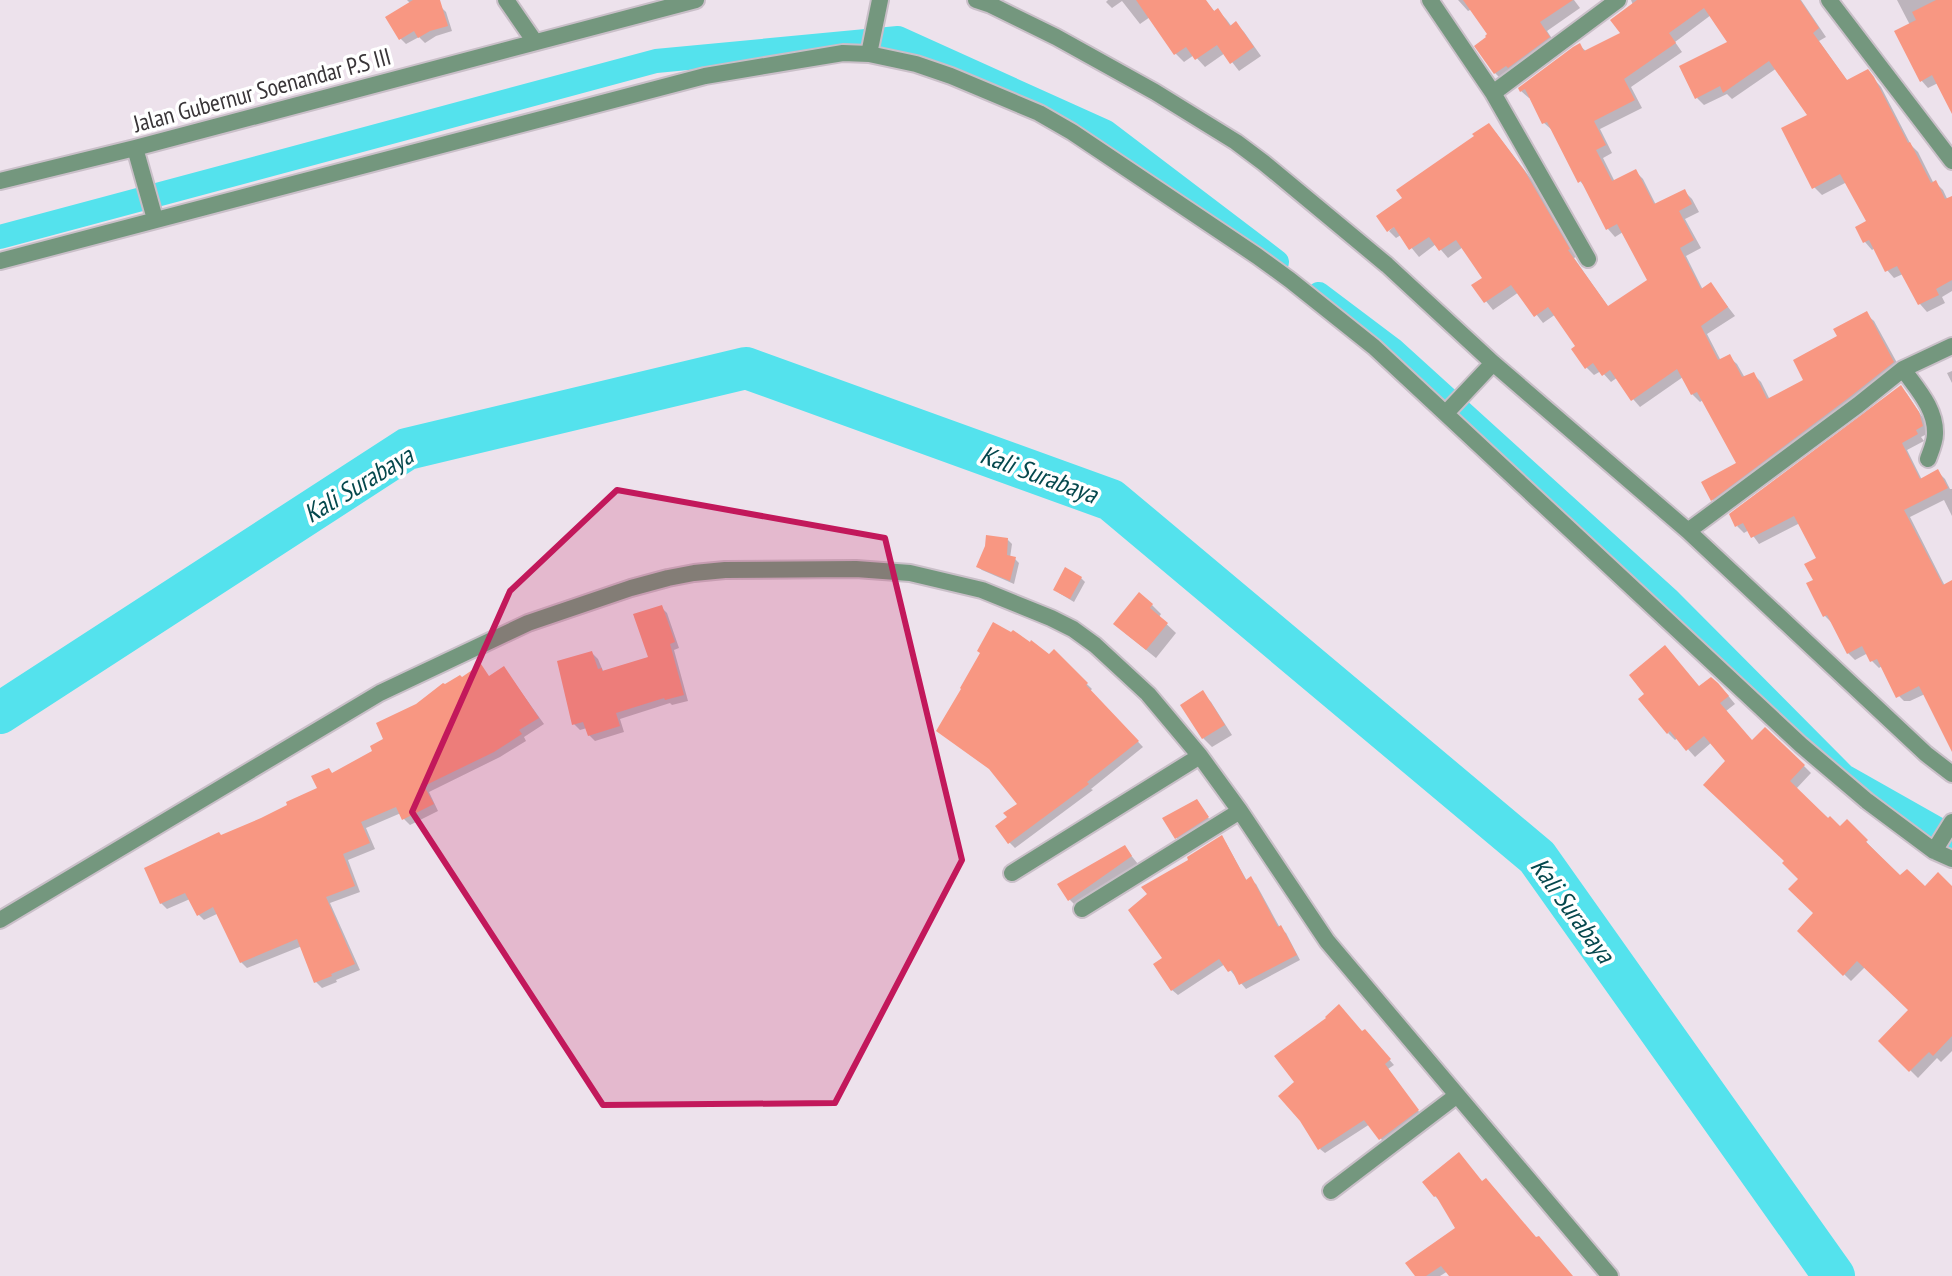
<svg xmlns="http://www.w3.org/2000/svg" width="1952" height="1276" font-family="'PT Sans Narrow',sans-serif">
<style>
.shadow{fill:#0003}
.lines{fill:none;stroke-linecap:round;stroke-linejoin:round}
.canal{stroke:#54e2ed;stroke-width:24}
.river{stroke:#54e2ed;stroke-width:42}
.building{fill:#f89782}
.minor-casing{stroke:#c9bfc8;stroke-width:20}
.minor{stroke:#74977e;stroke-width:16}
.marked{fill:#c2185b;fill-opacity:0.2;stroke:#c2185b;stroke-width:6;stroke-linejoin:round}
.labels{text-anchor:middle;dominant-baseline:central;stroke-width:7;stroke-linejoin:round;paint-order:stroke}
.street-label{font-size:24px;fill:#393538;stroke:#fff}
.water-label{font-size:26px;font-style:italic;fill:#05484d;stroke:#fff}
</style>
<rect width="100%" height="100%" fill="#ede2ec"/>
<path class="shadow" d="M407,0H439L441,7L446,12L452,31L436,36L425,43L419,37L406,44L400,38L411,4Z
M1108,0H1205L1215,12L1218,11L1226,19L1232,27L1236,24L1244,32L1261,56L1239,71L1225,53L1205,67L1194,55L1184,62L1176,54L1150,17L1140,24L1122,1L1112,8L1106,2Z
M1458,0H1574L1580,8L1547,31L1557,46L1503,81L1495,73L1477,46L1490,35L1472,9L1468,11Z
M1631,0H1801L1826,37L1819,41L1848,82L1868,72L1881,87L1911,145L1918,152L1934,184L1936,183L1943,190L1952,209V291L1942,297L1945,303L1927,312L1920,304L1903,274L1894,278L1887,270L1875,248L1872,250L1865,242L1857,227L1868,222L1847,182L1822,195L1814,187L1810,115L1777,68L1732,99L1727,94L1704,105L1697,98L1730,43L1711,15L1675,42L1682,52L1631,87L1642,108L1600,129L1612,153L1603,158L1615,182L1635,171L1643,179L1656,205L1684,191L1692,199L1699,212L1685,219L1701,248L1686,256L1703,290L1711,285L1735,316L1707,334L1721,361L1729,357L1737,364L1745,378L1753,374L1761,382L1770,400L1806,381L1840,337L1866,314L1874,321L1901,370L1720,507L1712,499L1739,464L1703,400L1700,402L1692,394L1683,377L1640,407L1633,399L1618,377L1611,382L1601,371L1594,375L1587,368L1578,347L1556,314L1543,323L1519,292L1493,310L1474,286L1485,278L1463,247L1448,258L1436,244L1419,257L1401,235L1396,238L1389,231L1496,133L1532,180L1576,257L1574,258L1609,308L1649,280L1623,232L1615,237L1608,229L1587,189L1580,181L1552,130L1544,123L1531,97L1529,98L1521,91L1580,46L1587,52L1622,34L1633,5Z
M1897,0H1952V111L1938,83L1928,88L1921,80L1910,25Z
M1952,371V383L1947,373Z
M1901,387L1907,394L1925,421L1929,433L1921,437L1924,441L1907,450L1922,480L1938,472L1945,479L1950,489H1952V516L1944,500L1910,517L1945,586L1952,583V747L1925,694L1910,701H1904L1897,694L1882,666L1879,668L1872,661L1868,653L1855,660L1848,653L1832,623L1825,616L1815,581L1818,559L1800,523L1759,544L1749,530L1744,533L1737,526Z
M1008,540L1012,544L1010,558L1015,559L1019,563L1014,584L982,570L978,567Z
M1081,578L1085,582L1074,602L1059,593Z
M1152,605L1161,614L1159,617L1176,633L1156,658L1125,633Z
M661,607L667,613L679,648L674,650L688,701L672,705L670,703L620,719L624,732L595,741L589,735L587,728L580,730L574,724L592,653L598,659L604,673L651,658Z
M1054,652L1092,689L1090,691L1143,747L1091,789L1093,790L1015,848L1009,842L1010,818L1020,804L994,772L1049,656Z
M504,668L544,724L524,737L526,741L500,757L429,792L438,811L410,825L404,819L401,813L366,828L375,849L348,860L360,892L330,903L360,970L336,980L337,982L322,988L316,982L302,946L247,968L241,962L219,913L204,920L198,914L190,899L167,909L161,903L221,837L262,820L319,789L333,775L375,752Z
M1700,688L1726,693L1735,704L1726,711L1752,742L1793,755L1811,773L1796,789L1840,829L1847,822L1901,878L1952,909V1051L1941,1062L1937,1058L1918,1078L1881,1041L1911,1010L1866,966L1851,981L1800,931L1816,913L1800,879L1728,762L1712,742L1695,757L1678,738L1675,740L1668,733Z
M1202,693L1211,702L1232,735L1212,747L1203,738Z
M1200,805L1211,822L1180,841L1176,837Z
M1221,838L1226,843L1247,881L1250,879L1256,884L1280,928L1286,933L1300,960L1246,989L1225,964L1178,995L1172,990L1165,958L1191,860Z
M1125,848L1138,864L1077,907L1069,899Z
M1365,1032L1394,1065L1388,1069L1422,1116L1385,1144L1370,1124L1325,1153L1320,1149Z
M1483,1183L1537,1240L1571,1276H1451L1448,1271L1440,1276H1417L1457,1228L1442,1203L1435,1196Z"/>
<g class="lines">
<path class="canal" d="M0,237L656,61L898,38L1106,132L1277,262
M1319,294L1392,349L1669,600L1844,776L1952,837"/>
<path class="river" d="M0,713L407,449L746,368L1111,500L1537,857L1834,1276"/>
</g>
<path class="building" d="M413,0H440L448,26L430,31L418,38L414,31L399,40L385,17Z
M1136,0H1206L1214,11L1218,8L1230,26L1236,21L1254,47L1230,64L1217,45L1195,60L1186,47L1174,55Z
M1463,0H1573L1540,22L1550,37L1508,68L1506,66L1494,74L1474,46L1486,37L1485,36L1487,34Z
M1637,0H1800L1819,28L1813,33L1847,80L1868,69L1874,77L1908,143L1910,142L1931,183L1936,180L1945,199L1952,196V280L1936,289L1939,295L1918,305L1897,266L1885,272L1869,240L1863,243L1855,227L1866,221L1840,174L1812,189L1781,128L1807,115L1769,61L1723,93L1720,86L1695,99L1679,66L1727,42L1704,8L1669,33L1676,43L1624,79L1635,100L1594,121L1606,145L1596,150L1612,181L1636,169L1654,204L1685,189L1692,204L1679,211L1694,240L1680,248L1701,289L1711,282L1728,307L1701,326L1718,360L1730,354L1742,377L1754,372L1767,399L1803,380L1793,360L1837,336L1833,329L1867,311L1894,362L1851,396L1711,501L1701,482L1736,463L1697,392L1691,395L1677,369L1631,401L1610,370L1602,376L1593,363L1585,369L1571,349L1575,346L1548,307L1534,317L1511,285L1484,303L1471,285L1482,278L1456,240L1439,251L1429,237L1409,250L1394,227L1387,232L1376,216L1402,198L1396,190L1474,136L1472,134L1489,123L1524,170L1570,249L1568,250L1608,306L1647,280L1617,224L1606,230L1581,181L1578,183L1547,122L1542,124L1525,89L1520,92L1518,88L1573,47L1580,43L1584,51L1620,33L1610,20Z
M1936,0H1952V114L1932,75L1920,82L1894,31L1916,20L1912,12Z
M1901,385L1919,412L1923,426L1916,430L1918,434L1902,443L1920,479L1938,469L1948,488L1904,510L1943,585L1952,580V752L1919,686L1896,698L1877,659L1870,662L1862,646L1847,654L1827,615L1823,617L1806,583L1813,580L1804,564L1816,558L1794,516L1751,538L1743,523L1735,527L1729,514Z
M986,535L1008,538L1007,555L1016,557L1010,581L976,567L985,546Z
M1065,567L1082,577L1070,599L1053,590Z
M1139,592L1153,604L1150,608L1168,623L1146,650L1113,624Z
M662,605L675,642L670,644L684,695L665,700L664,698L616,713L620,726L588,736L583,722L572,725L557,661L592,651L598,669L602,668V671L648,657L633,614Z
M993,622L1011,632L1013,630L1030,642L1031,640L1049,654L1054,649L1088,683L1086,685L1139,741L1087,782L1089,784L1008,844L995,826L1007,817L1003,813L1017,804L989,769L936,731L961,689L960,688L980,653L977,651Z
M1665,645L1699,686L1711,677L1718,683L1729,696L1720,703L1752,740L1765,727L1805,765L1790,781L1828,818L1830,816L1840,826L1847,819L1868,840L1866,842L1900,875L1907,869L1925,886L1938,872L1952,886V1036L1933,1056L1929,1052L1909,1072L1878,1041L1908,1010L1857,961L1843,976L1797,931L1813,913L1788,889L1798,879L1782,863L1784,861L1703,785L1725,761L1704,736L1686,751L1670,731L1667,734L1638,699L1644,694L1629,675Z
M481,664L489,676L504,666L539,718L519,730L522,734L494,752L424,786L434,804L402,820L396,807L361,822L370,843L343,854L355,886L326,897L355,964L331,974L332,976L314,983L297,939L240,963L213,907L197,916L185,893L160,904L144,868L219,832L221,835L261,818L287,805L286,802L317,788L311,776L329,768L332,773L372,751L370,746L383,739L376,723L416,704L443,683L445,684L460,675L462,677Z
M1203,690L1225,725L1202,739L1180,705Z
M1197,799L1209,817L1175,839L1162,818Z
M1222,835L1246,880L1251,876L1278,927L1281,925L1297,955L1239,985L1232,970L1228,972L1219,959L1171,991L1153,964L1162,958L1128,910L1147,894L1141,887L1188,860L1187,857Z
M1125,845L1132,856L1068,901L1057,884Z
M1339,1004L1362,1031L1365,1029L1391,1059L1385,1064L1419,1110L1379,1140L1364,1120L1318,1150L1300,1121L1278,1096L1294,1082L1274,1056L1326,1018L1325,1017Z
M1459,1152L1482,1181L1486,1178L1536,1237L1539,1236L1573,1276H1449L1441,1266L1426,1276H1415L1405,1263L1455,1228L1436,1196L1434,1197L1422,1182Z"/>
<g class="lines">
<g class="minor-casing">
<path id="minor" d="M506,0L535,42
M976,0L991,5L1056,37L1155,92L1236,142L1264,163L1387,265L1493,363L1688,531L1926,754L1952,774
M1430,0L1493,93L1588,259
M1829,0L1952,161
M869,54L880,0
M1493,93L1618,0
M135,148L155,219
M0,181L135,148L696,0
M0,261L705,76L843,53L869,54L916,64L951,76L1039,113L1072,132L1257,256L1290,280L1374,347L1801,745L1867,801L1934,851L1952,859
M1903,369C1916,388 1936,408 1935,434C1935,442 1931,451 1928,459
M1446,413L1493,363
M1688,531L1858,405L1903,369L1952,346
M1934,851L1952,822
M1012,873L1200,756
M1082,909L1240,811
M0,920L380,693L528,623L631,588L668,578L694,573L725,570L856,569L910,573L982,590L1051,618L1073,629L1095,645L1148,694L1200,756L1240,811L1327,941L1610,1276
M1331,1191L1456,1096"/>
</g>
<use href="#minor" class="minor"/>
</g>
<path class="marked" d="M617,490L885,538L962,860L835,1103L603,1105L412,812L510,591Z"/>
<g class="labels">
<g class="street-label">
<text transform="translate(262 90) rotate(-15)">Jalan Gubernur Soenandar P.S III</text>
</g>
<g class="water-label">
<text transform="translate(1039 474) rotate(20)">Kali Surabaya</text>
<text transform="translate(358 484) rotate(-31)">Kali Surabaya</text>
<text transform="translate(1573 910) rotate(54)">Kali Surabaya</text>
</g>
</g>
</svg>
